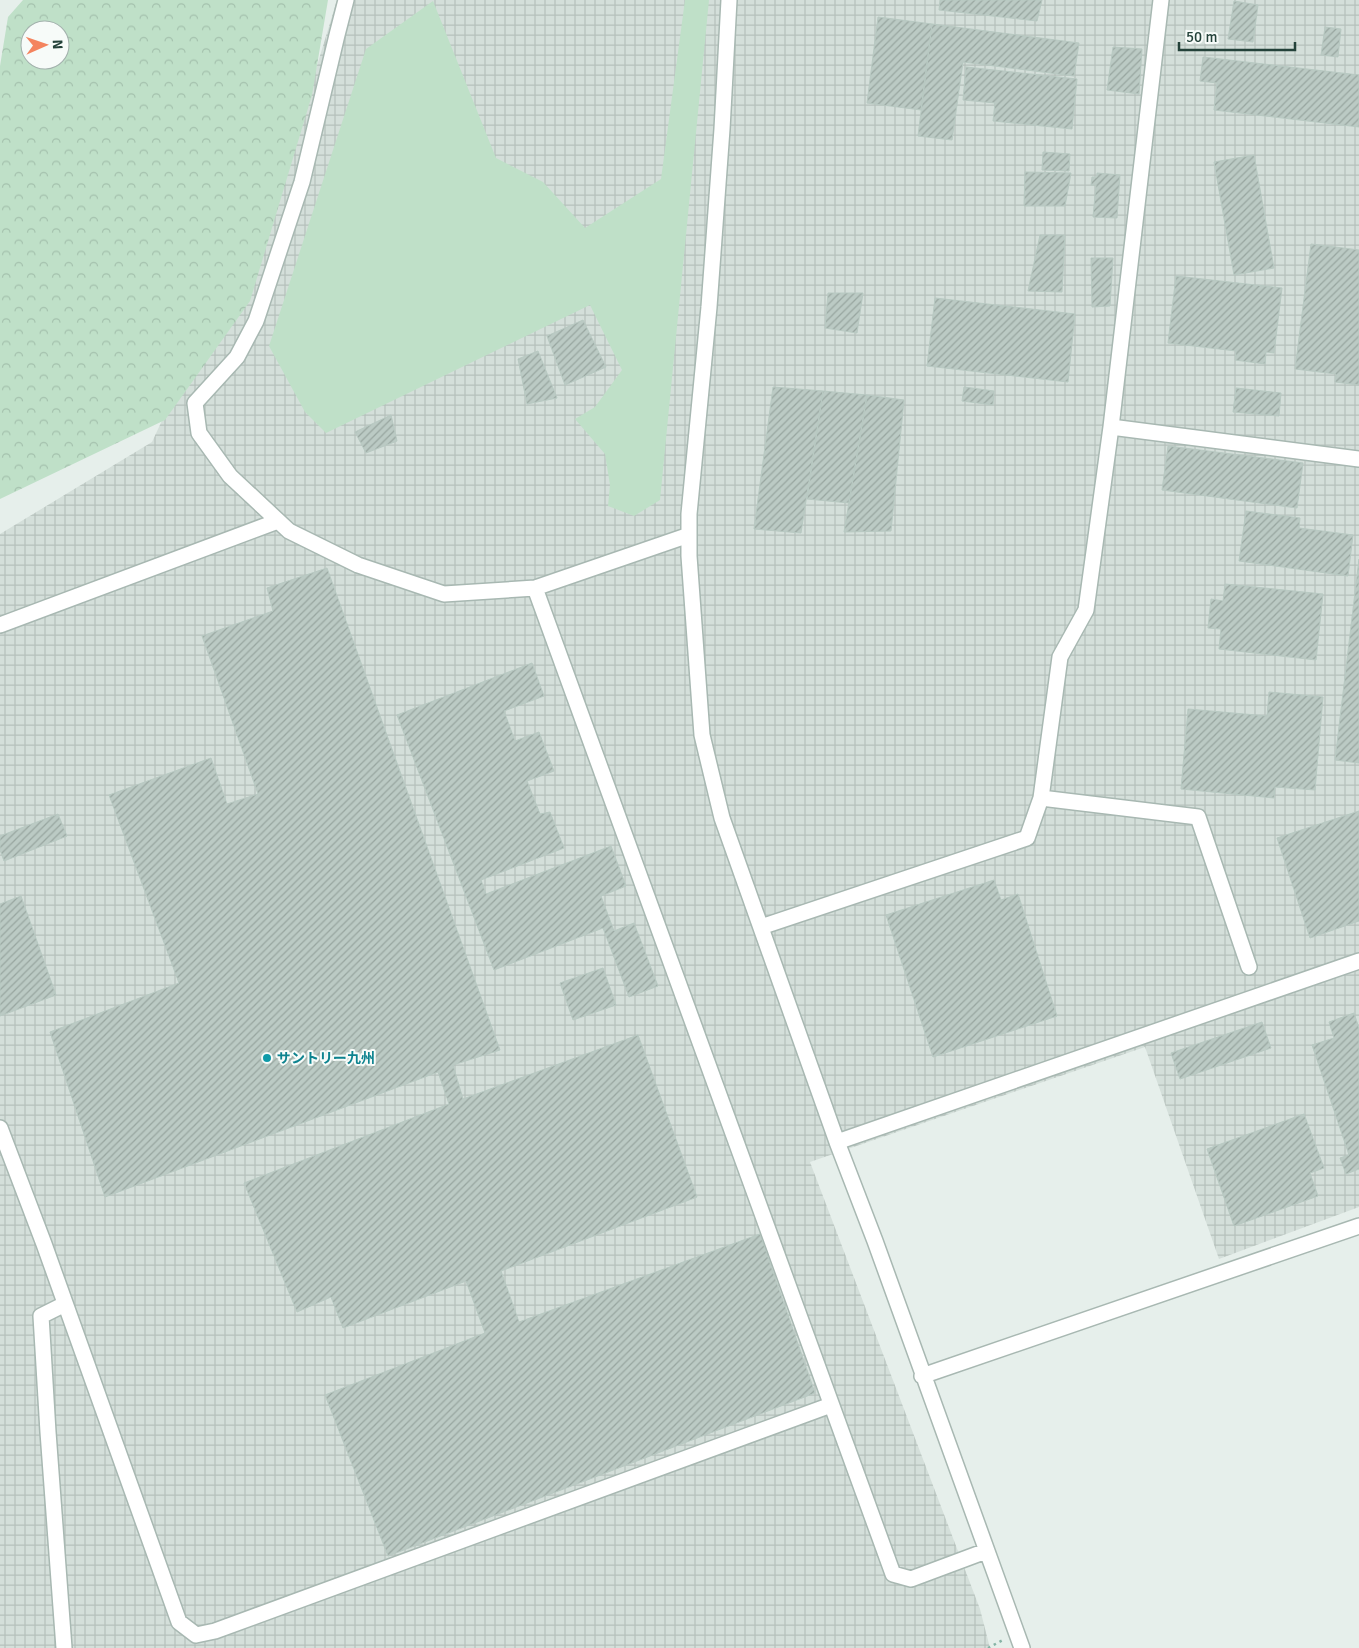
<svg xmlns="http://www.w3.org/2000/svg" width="1359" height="1648" font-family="Signika,'Noto Sans JP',sans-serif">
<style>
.industrial{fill:url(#industrial-grid)}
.green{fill:#bfe0c8}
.forest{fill:url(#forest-crowns);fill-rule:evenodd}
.building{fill:url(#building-hatch);stroke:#b8c9c2}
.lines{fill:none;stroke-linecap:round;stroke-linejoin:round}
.minor-casing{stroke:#a8b8b2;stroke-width:18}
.path{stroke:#86b3a5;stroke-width:2.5;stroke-dasharray:2.5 4;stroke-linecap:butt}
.minor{stroke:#fff;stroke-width:15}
.culture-dot{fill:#0f9aa8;stroke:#f7fbf9;stroke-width:2}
.labels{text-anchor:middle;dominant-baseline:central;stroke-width:4;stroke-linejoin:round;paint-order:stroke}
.culture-label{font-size:14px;font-weight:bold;fill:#0d838f;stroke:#f7fbf9;text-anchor:start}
</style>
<defs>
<pattern id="industrial-grid" width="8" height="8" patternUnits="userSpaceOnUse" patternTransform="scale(1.25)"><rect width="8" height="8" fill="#d4dfda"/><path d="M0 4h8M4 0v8" fill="none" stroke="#b6c1bc"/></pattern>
<pattern id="forest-crowns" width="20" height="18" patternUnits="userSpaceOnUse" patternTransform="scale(1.25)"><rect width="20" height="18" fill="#bfe0c8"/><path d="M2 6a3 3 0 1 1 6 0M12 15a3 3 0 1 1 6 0" fill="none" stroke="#a4c1ad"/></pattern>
<pattern id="building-hatch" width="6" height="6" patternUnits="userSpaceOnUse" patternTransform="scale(1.25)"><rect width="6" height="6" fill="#bbcac4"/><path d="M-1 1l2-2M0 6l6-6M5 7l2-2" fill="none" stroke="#98a6a0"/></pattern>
</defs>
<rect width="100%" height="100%" fill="#e6efeb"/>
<path class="industrial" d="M337,0H1359V1207L1219,1259L1145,1047L810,1162L980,1609L990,1648H0V534L152,442L297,131Z"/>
<path class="green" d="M685,0H709L660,500L634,516L608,506L610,485L605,454L575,419L595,407L622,370L590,305L326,433L305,412L269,346L366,49L433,1L496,158L543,182L585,228L661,179Z"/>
<path class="forest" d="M23,0H328L312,95L250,301L165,420L0,499V66L8,17ZM30,30H60V60H30Z"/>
<path class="building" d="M940,0H1042L1037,21L939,10Z
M1234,1L1258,5L1253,42L1228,39Z
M878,17L932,24L921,110L867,103Z
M932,24L1079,43L1074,76L963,62L952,140L918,136Z
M1325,27L1341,29L1338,57L1321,55Z
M1113,47L1142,49L1139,94L1107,90Z
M1203,57L1359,75V127L1214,110L1217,83L1200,81Z
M966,67L1077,79L1072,129L993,121L995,103L963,100Z
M1043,152L1070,154L1069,171L1042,170Z
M1254,155L1274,268L1234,275L1214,162Z
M1025,172L1071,173L1065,206H1024Z
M1097,173L1120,175L1117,218L1093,217L1096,185H1091L1092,177H1097Z
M1040,235H1065L1062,292L1028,291Z
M1311,244L1359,250V385L1335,382L1336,374L1295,369Z
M1091,258H1113L1110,306L1092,307Z
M1176,276L1282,288L1274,353L1266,352L1265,364L1235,360L1236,351L1168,343Z
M828,293H863L857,333L825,328Z
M935,298L1075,314L1068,382L927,366Z
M583,320L606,367L565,385L547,336Z
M538,351L557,398L527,404L518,359Z
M773,387L823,391L801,533L754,529Z
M964,387L994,391L993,405L962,401Z
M1236,388L1281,393L1279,416L1233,412Z
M823,391L867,395L849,503L807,499Z
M867,395L904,400L891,531L844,532Z
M391,415L397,441L366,453L355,432Z
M1168,446L1303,463L1297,508L1162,490Z
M1246,511L1300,518L1299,528L1353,535L1348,576L1239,561Z
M1359,559V763L1335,760Z
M327,568L500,1050L453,1065L463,1099L638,1035L697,1197L501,1271L519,1322L760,1234L815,1393L388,1556L325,1395L485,1333L466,1281L343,1328L331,1297L297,1312L244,1183L449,1104L438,1072L105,1197L50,1032L179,983L109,795L211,758L227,804L258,794L202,636L273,611L267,588Z
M1225,584L1323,594L1316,660L1219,649L1221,629L1208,628L1211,599L1223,601Z
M532,663L544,696L504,711L515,741L539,732L554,771L527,781L540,814L550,812L564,848L481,880L486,894L611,846L626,886L601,896L614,931L634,923L658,986L629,997L603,928L494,970L397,715Z
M1269,692L1323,697L1315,790L1275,787L1274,798L1181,789L1188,709L1267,716Z
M1359,811V921L1310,938L1277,838Z
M58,814L67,836L4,861L0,850V836Z
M994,880L1001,900L1018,894L1057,1016L933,1057L886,915Z
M21,896L56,995L0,1016V904Z
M603,968L616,1005L573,1020L560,983Z
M1354,1013L1359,1028V1169L1346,1174L1340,1158L1349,1155L1312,1045L1334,1038L1329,1022Z
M1262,1022L1271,1048L1180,1079L1171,1053Z
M1304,1114L1324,1168L1310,1173L1318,1196L1234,1226L1207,1149Z"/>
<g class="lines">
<g class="minor-casing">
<path id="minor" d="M346,0L337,35L302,182L256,321L237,357L195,403L199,433L230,476L289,531L358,565L444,594L535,588L689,535
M729,0L722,129L709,307L689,514V556L702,735L722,818L837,1142L875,1241L1022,1648
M1111,427L1359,459
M535,588L893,1574L911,1579L986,1551
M0,625L278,521
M1041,798L1198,817L1249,967
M761,927L1027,838L1041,798L1060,657L1086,610L1111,427L1161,0
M0,1128L44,1244L179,1622L196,1635L215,1631L831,1405
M837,1142L1359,961
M922,1376L1359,1226
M64,1648L48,1432L41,1316L65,1304"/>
</g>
<path class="path" d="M988,1648L1003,1640"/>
<use href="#minor" class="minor"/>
</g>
<circle class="culture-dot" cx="267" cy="1058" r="5"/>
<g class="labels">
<g class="culture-label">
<text x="277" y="1058">サントリー九州</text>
</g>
</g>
<g transform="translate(45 45) rotate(88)"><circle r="24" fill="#f7fbf9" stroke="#a3b1ad"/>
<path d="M0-4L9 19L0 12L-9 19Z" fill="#f4845f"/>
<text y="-8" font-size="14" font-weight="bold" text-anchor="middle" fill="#24423a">N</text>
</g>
<path d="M1179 42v8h116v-8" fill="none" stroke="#24423a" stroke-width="2.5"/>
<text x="1186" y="42" font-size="15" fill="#24423a" stroke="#f7fbf9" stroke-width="4" paint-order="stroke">50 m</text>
</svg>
